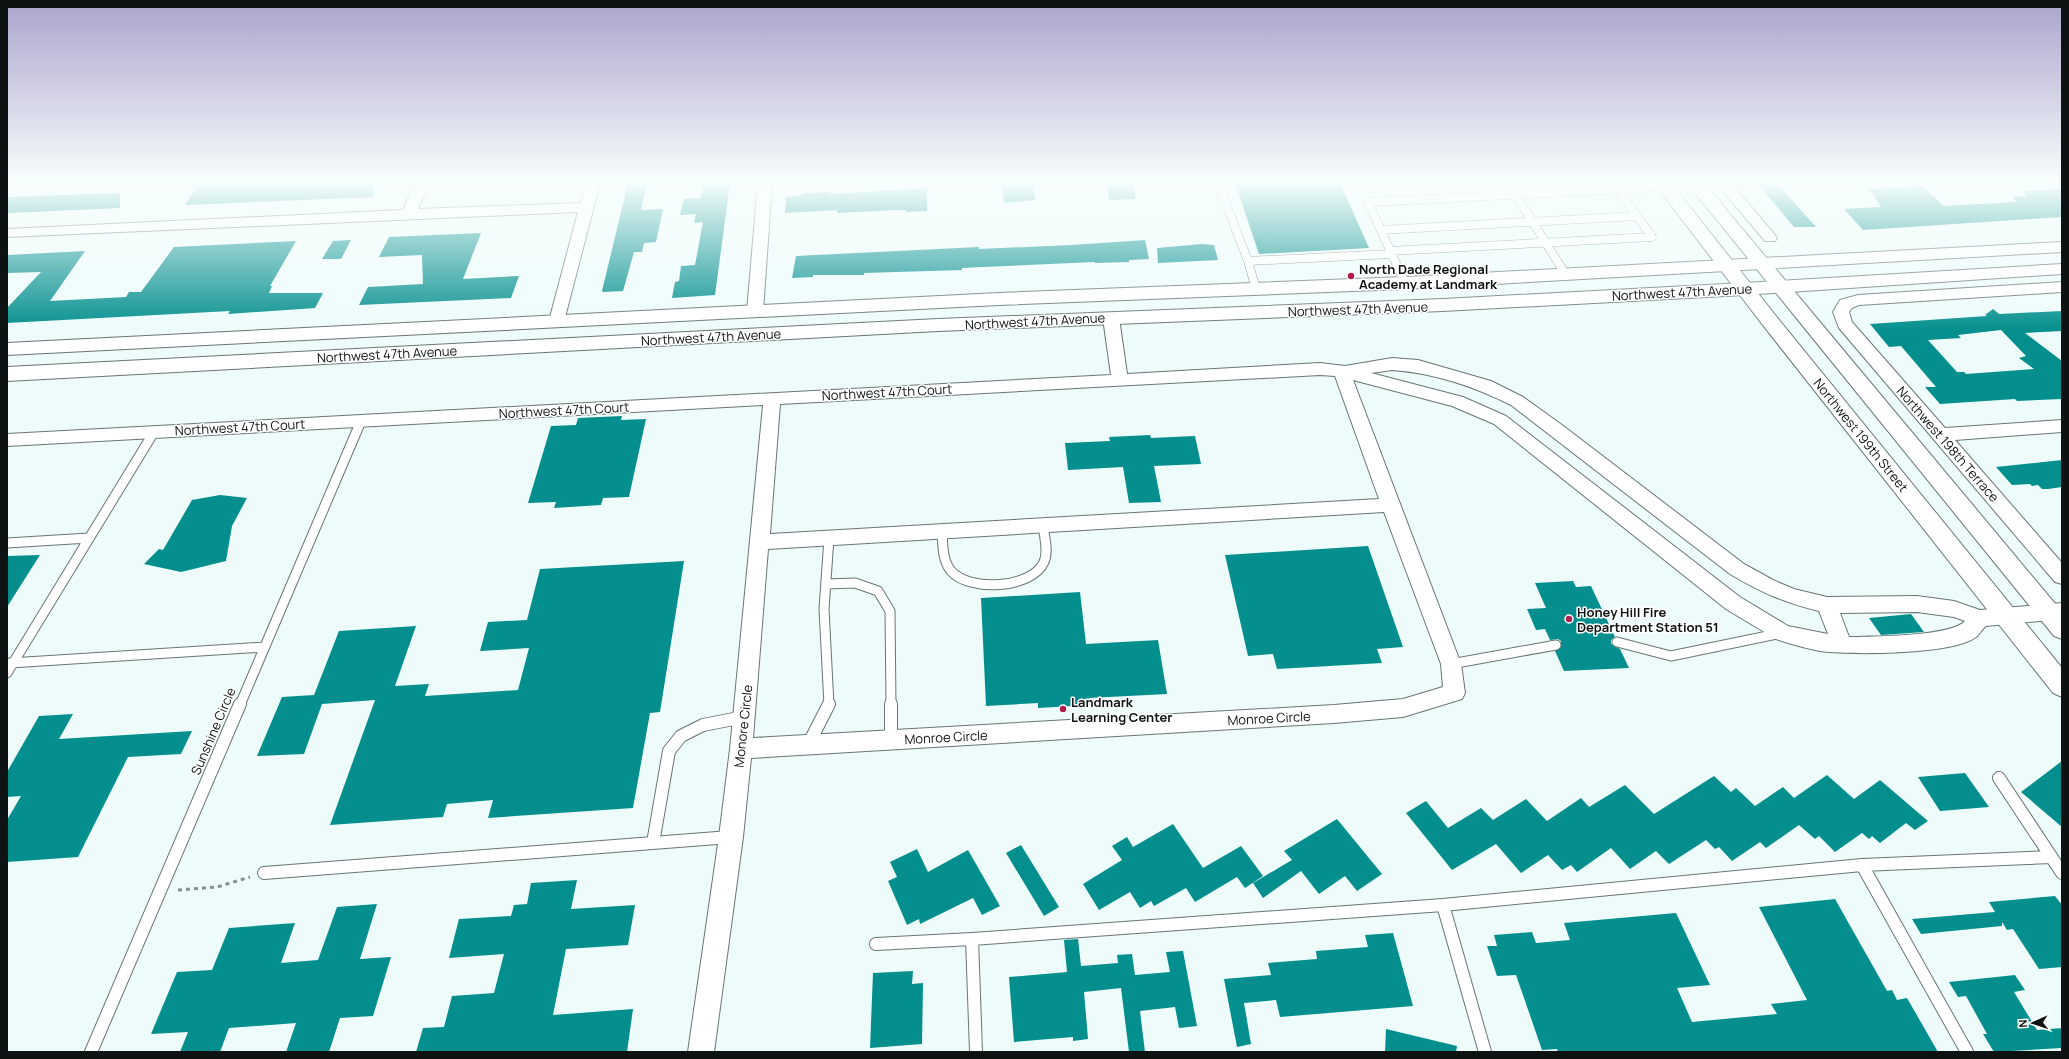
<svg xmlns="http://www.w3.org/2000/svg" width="2069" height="1059" font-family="Manrope,sans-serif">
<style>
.building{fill:#048f8e;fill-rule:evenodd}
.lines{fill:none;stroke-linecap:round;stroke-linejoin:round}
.lane-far2-casing{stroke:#687574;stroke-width:9}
.lane-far1-casing{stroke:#687574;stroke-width:11}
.lane-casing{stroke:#687574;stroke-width:14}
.street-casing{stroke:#687574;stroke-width:2}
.secondary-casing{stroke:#687574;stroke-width:2}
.primary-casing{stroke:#687574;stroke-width:2}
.path{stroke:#85908f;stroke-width:3;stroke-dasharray:4 4;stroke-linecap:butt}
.lane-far2{stroke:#fff;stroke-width:8}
.lane-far1{stroke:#fff;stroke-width:9}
.lane{stroke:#fff;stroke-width:12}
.street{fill:#fff;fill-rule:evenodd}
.secondary{fill:#fff;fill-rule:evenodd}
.primary{fill:#fff;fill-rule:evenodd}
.poi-dot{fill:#af1e51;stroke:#fff;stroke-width:1.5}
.labels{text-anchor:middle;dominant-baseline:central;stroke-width:3;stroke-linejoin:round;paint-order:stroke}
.poi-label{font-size:13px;font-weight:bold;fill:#0d1212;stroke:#fff;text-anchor:start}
.street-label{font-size:13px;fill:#0d1212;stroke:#fff}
</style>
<rect width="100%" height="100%" fill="#edfcfb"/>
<path class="building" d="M200,183H373V197L185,205Z
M628,183H647L641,210L663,209L656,242L644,243L642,252H634L623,291L603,292L602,291Z
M703,183H730L715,295L672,298L675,282L679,281L681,266L695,265L703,222L694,223L696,214L680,215L684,199L701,198Z
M1014,183H1033L1035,200L1004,203L1002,186L1014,185Z
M1107,183H1132L1136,199L1109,200Z
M1235,183H1340L1369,248L1259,254Z
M1757,183H1777L1816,227H1794Z
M1922,186L1944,206L2017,202L2012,197L2027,196L2022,191L2062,189V217L1863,230L1844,209L1881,207L1869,189Z
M927,188V211L906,212V210H897L837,213V210L785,213L786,197L798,196L806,193L830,192V194Z
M120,193V208L7,213V197Z
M481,233L463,279L519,276L511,298L359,305L368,287L423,284L422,255L379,257L389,237Z
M351,240L341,259H322L333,241Z
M1145,240L1149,259L1129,260V262L1095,263L1094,262L982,267L962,268V270L864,273V275H813V277L792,278L796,256L979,247V249L1071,245Z
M296,241L270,286H272L269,293H323L315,308L228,314L230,311L7,323V308L41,272L7,273V255L85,251L50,301L126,297L129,292H141L174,247Z
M1202,244L1214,245L1218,260L1158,263L1157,248Z
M1993,309L1999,314L2062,311V331L2025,333L2062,361V399L2017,401L2015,399L1940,404L1925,387H1936L1901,346L1889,347L1870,324L1987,316L1985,315ZM2001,330L2026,356L2019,358L2034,369L1966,374L1964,372H1957L1928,340L1961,338L1958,335Z
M622,416L621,420L646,419L629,497L603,498L601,505L554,508L556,502L528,503L551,426L576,425L578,418Z
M1150,435L1151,438L1195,436L1201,464L1154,466L1161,502L1129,503L1123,467L1068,470L1065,443L1110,441L1109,437Z
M2062,460V487L2048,489H2042L2038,485L2032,486L2030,484L2012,485L1996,467Z
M220,495L247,498L232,526L226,561L181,572L144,564L159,549L163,550L192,500Z
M1368,546L1403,647L1377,649L1382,663L1277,669L1273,654L1248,656L1225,555Z
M40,555L7,607V556Z
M684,561L660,712L650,713L633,808L488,818L493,800L447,804L443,817L330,825L375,700L322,704L304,754L257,756L282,697L314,695L339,631L416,626L395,686L429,684L425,696L518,690L529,648L480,651L488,622L527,620L540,569Z
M1573,581L1576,587L1591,586L1615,637L1611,640V644L1620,649L1629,668L1564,671L1555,651L1561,647V641L1558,639L1550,640L1545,629L1536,630L1527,609L1546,608L1535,583Z
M1080,592L1086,644L1158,640L1167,694L1089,698L1090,705L1038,708V703L986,706L981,598Z
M1911,614L1924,632L1881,635L1869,618Z
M73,714L59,739L192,731L181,754L128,757L78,857L7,862V820L21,796L7,797V772L39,716Z
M2062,761V827L2021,792Z
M1965,773L1989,807L1940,811L1918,777Z
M1827,775L1854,799L1880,780L1928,821L1915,830L1906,823L1880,843L1872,836L1869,839L1862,833L1835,852L1819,836L1815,839L1799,825L1766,848L1760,842L1732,861L1719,847L1715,849L1706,840L1669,864L1656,851L1630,869L1611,848L1577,872L1571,865L1562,870L1548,855L1521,873L1496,844L1452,870L1406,813L1426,801L1448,828L1481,808L1493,820L1526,799L1547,821L1581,798L1589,807L1625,785L1654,814L1714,776L1731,792L1736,788L1755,806L1783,787L1794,798Z
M1337,819L1382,874L1357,891L1345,876L1319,894L1301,871L1263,898L1253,883L1292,860L1284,851Z
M1173,824L1203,868L1241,846L1263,876L1245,888L1237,877L1195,902L1186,888L1154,906L1151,901L1140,908L1130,892L1099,910L1083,884L1122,860L1112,846L1127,837L1133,847Z
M1021,845L1059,907L1044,916L1006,853Z
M917,849L928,872L968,850L1000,906L982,915L973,898L920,924L919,919L907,925L888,881L897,877L890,862Z
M577,880L571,909L635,905L628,945L566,949L553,1015L633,1009L627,1052H416L423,1028L444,1027L452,996L494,993L504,954L449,958L459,919L511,916L514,905L527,904L531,883Z
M2055,896L2062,905V967L2039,969L2013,929L2007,930L2002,922V926L1921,934L1912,919L1995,912L1989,902Z
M1835,899L1887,991L1892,990L1897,1000L1907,998L1938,1052H1558L1557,1049L1542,1050L1516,975L1497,976L1487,946H1497L1494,935L1532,932L1536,943L1570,940L1564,923L1676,913L1710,985L1677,988L1692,1022L1777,1014L1771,1004L1807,1000L1759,907Z
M377,904L360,959L391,957L373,1016L340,1018L329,1052H286L296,1023L229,1028L220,1052H180L188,1032L151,1034L177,972L212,970L229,928L295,923L281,963L318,960L337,907Z
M1393,933L1413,1006L1280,1017L1276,1000L1244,1003L1251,1044L1237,1047L1224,979L1271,975L1268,963L1317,959L1316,951L1368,947L1365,935Z
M1078,939L1081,966L1118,963L1117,955L1132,954L1135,975L1170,972L1166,952L1183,951L1197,1026L1179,1028L1175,1007L1140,1011L1145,1052H1129L1121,988L1084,992L1088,1039L1073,1041V1037L1014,1042L1009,977L1067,972L1064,940Z
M913,971L912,984L923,983L922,1044L870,1048L873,973Z
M2015,975L2025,990L2014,992L2037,1030L2062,1028V1048L1994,1052L1983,1034H1987L1966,996L1958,997L1949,982Z
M1386,1029L1457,1046L1456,1052H1385Z"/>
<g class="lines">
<g class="lane-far2-casing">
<path id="lane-far2" d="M1218,183L1248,261L1256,289
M1515,194L1566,275
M1381,230L1637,216L1617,189
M1389,251L1652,237L1637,216
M1248,261L1391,254
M1405,283L1368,202L1665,187"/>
</g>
<g class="lane-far1-casing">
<path id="lane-far1" d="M942,532C943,545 942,560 951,571C969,592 1032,589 1044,562C1049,551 1044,536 1043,525
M7,543L89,538
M826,584L855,583L878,591L890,611L891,705
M1617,642L1671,656L1782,633
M10,663L265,647
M1451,664L1556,645
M7,673L154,432
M240,705L361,421
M829,705L824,609L829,538"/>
</g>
<g class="lane-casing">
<path id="lane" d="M891,704V740
M808,745L829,704
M1999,778L2062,873
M653,843L669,751L681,736L703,725L744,717
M1862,865L1967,1052
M264,873L730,837
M1443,905L1485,1052
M972,939L976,1052
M876,944L972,939L1443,905L1862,865L2051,857
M91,1052L240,704"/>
</g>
<g class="street-casing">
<path id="street" d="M415,183H429L418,209L581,203L586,183H600L563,325L557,326L551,325L549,321L578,212L7,237V229L403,210Z
M758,183H772L763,311L761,315L755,316L749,315L747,311Z
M1716,183H1731L1775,235L1777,238L1775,241H1765Z
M2062,282V292L1859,305L1852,308L1849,312L1852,322L1945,428L2062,420V432L1955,440L2062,563V584L2055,582L1839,328L1833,312L1840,300L1858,295Z
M1111,313L1117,314L1119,318L1127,374L1320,363L1345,366L1392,358L1418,360L1491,381L1523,397L1562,425L1744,564L1773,580L1794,589L1827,597L1917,596L1954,601L1980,610L2062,603V619L1986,626C1982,629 1979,635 1976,637C1953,655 1849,655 1820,651C1805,648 1790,644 1776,639L1726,609L1494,424L1452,406L1353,380L1461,664L1465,693L1462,699L1403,717L1334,723L751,758L743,837L714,1052H688L719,837L730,749L763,405L7,446V434L1111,375L1103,318L1105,314ZM1392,370C1434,373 1473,386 1511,405L1730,574C1760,592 1785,603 1819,611L1828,634L1788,626L1740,597L1506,416L1463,397L1371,373ZM1320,375L1335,376L1379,499L770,534L780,404ZM1384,512L1441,664L1443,687L1403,699L1334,705L753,738L768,549ZM1917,612L1954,617L1965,621C1952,636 1880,636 1858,637H1849L1840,613Z"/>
</g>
<g class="secondary-casing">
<path id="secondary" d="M2062,242V252L1405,289L999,305L7,355V343L999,293L1405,277Z
M2062,264V274L1744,295L1443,311L938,331L7,381V367L938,319L1443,299L1744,283Z"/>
</g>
<g class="primary-casing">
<path id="primary" d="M1654,183H1671L1776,316L2062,668V697L2053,693L1762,324Z
M1687,183H1704L2062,612V639L2054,636Z"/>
</g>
<path class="path" d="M178,890L217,887L250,877"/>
<use href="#lane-far2" class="lane-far2"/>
<use href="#lane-far1" class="lane-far1"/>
<use href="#lane" class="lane"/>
<use href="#street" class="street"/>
<use href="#secondary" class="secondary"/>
<use href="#primary" class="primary"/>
</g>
<linearGradient id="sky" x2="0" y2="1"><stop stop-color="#aba4cc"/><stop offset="0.55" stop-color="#f7fefd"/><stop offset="1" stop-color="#f7fefd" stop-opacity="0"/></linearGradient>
<rect width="2069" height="331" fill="url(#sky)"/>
<g class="poi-dot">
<circle cx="1351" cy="276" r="4"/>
<circle cx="1569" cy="619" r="4"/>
<circle cx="1063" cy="709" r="4"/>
</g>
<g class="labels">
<g class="poi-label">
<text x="1359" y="269">North Dade Regional<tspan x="1359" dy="15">Academy at Landmark</tspan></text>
<text x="1577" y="612">Honey Hill Fire<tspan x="1577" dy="15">Department Station 51</tspan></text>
<text x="1071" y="702">Landmark<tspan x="1071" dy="15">Learning Center</tspan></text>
</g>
<g class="street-label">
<text transform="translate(1682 292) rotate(-3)">Northwest 47th Avenue</text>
<text transform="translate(1358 309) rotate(-2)">Northwest 47th Avenue</text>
<text transform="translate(1035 321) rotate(-3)">Northwest 47th Avenue</text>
<text transform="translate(711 337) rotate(-3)">Northwest 47th Avenue</text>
<text transform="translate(387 354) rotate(-3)">Northwest 47th Avenue</text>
<text transform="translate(887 392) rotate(-3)">Northwest 47th Court</text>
<text transform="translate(564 410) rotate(-3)">Northwest 47th Court</text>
<text transform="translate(240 427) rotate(-3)">Northwest 47th Court</text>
<text transform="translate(1861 435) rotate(51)">Northwest 199th Street</text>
<text transform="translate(1948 444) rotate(49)">Northwest 198th Terrace</text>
<text transform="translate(1269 718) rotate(-3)">Monroe Circle</text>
<text transform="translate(743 726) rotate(-84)">Monore Circle</text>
<text transform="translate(213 731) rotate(-67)">Sunshine Circle</text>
<text transform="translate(946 737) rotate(-3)">Monroe Circle</text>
</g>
</g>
<rect width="2069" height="1059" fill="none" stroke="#0d1212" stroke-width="16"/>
<g transform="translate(2033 1023) rotate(267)" stroke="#ffffff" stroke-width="3" paint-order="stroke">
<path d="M0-3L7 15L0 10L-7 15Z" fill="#0d1212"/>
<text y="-6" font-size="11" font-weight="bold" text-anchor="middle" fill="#0d1212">N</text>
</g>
</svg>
